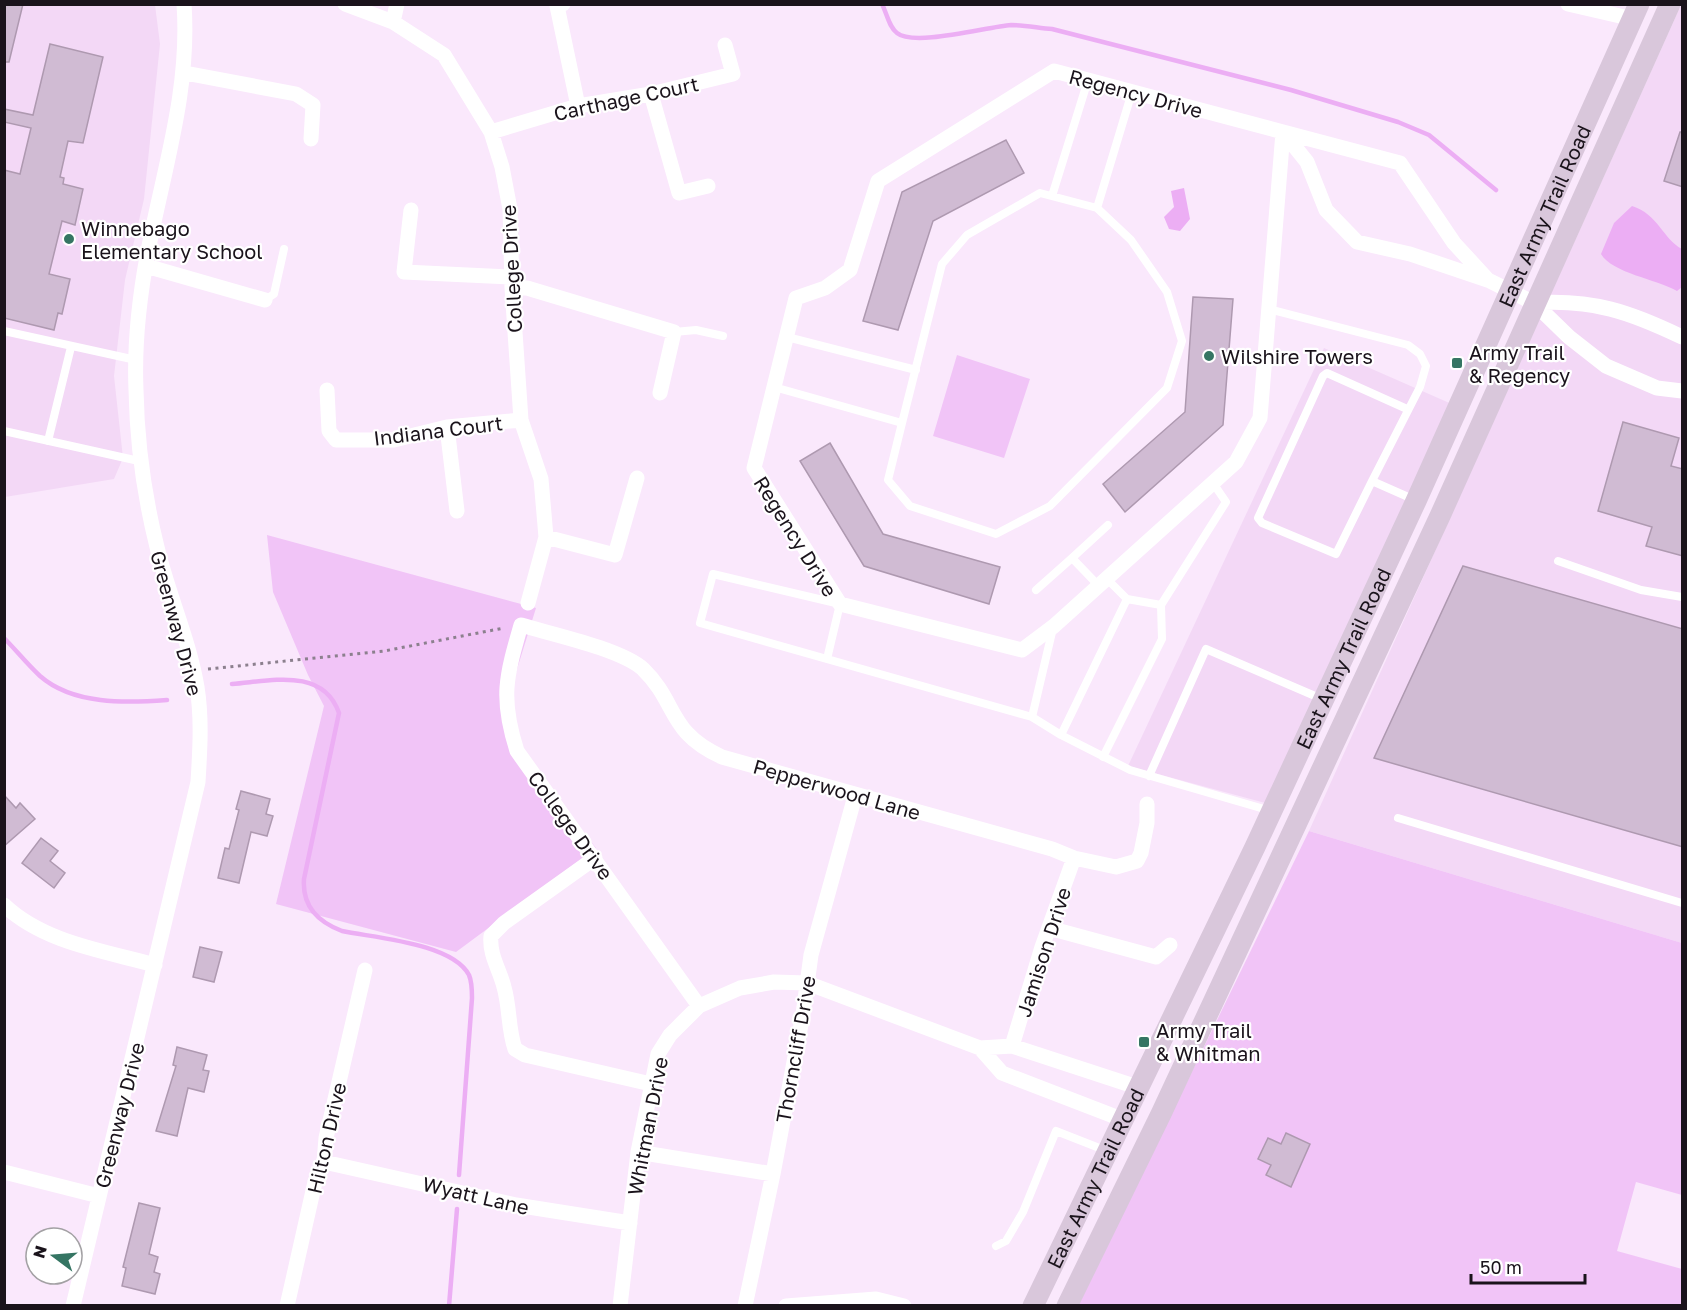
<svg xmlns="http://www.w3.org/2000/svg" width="1687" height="1310" font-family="'Golos Text',sans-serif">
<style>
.built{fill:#f3d8f6}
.green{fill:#f1c4f7;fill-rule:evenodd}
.water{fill:#ecaef4}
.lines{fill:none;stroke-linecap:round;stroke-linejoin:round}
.stream{stroke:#ecaef4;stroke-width:4.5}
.building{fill:#d0bbd3;stroke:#ae99b0;stroke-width:1.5}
.path{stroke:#8c808e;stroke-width:3;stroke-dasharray:3 4.5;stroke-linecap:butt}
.service{stroke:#fff;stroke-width:8}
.minor{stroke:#fff;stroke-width:15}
.secondary{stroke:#d9c7db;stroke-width:21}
.poi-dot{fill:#357563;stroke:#fff;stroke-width:2}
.labels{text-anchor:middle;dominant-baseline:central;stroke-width:4.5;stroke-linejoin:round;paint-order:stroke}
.street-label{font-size:20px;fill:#1a131b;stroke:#fff}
.poi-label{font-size:20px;fill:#1a131b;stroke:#fff;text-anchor:start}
</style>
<rect width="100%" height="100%" fill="#fae8fc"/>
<path class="built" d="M5,5H155L160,44L144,199L125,280L114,376L123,458L114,479L5,497Z
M1681,5H1682V943L1309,831Z
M1324,348L1454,405L1269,804L1128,766Z"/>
<path class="green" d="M957,355L1030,379L1004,458L933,436Z
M267,535L536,608L513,682L512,708L519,748L596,848L456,952L276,904L324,706L308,675L273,592Z
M1309,831L1682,943V1195L1636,1182L1617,1251L1682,1269V1305L1078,1306ZM1287,1133L1310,1144L1291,1187L1267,1176L1271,1165L1258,1159L1268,1138L1281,1144Z"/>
<path class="water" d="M1184,188L1190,219L1180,231L1169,229L1164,217L1174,207L1171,191Z
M1632,206C1658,214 1663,239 1682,249V287L1677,291C1656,279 1612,273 1601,254L1614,223Z"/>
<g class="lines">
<path class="stream" d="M882,4C887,14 889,27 897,33C914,47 986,27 1011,25C1024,25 1039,28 1052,29L1291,90L1398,122L1429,135L1496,190
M4,638C16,650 27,664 40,676C73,705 126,703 167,700
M232,684C271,681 323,667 339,713L304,879C302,906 318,922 342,931C375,938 452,943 469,975C472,982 472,991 472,998L459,1175
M449,1306L457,1209"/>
</g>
<path class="building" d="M4,4H23L9,62H4Z
M50,44L103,57L83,143L68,141L60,177L64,178L63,184L83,189L75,225L62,221L49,274L70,279L62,314L58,313L54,330L4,318V170L20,174L31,128L4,122V109L33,115Z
M1680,132H1683V187L1664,181Z
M1006,140L1024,173L933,221L898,330L863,321L902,192Z
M1193,297L1233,299L1223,425L1125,512L1103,484L1185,412Z
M1623,422L1679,438L1671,466L1683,469V556L1646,546L1652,527L1598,511Z
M830,443L883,534L1000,567L989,604L864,566L800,461Z
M1463,566L1683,629V847L1374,758Z
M241,791L270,799L266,814L273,816L267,836L251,832L239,883L218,878L225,848L229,849L239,810L236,809Z
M4,795L16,808L20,803L35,819L4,846Z
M41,838L58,851L50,861L65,873L54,888L22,863Z
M200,947L222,952L214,982L193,977Z
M177,1047L207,1055L203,1070L209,1071L204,1092L188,1088L177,1136L156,1131L176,1066L173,1065Z
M1286,1133L1310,1144L1291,1187L1266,1175L1271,1165L1258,1159L1268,1138L1281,1144Z
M139,1203L160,1208L149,1254L158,1257L154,1272L160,1274L155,1294L122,1286L126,1268L123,1267Z"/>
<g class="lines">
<path class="path" d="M208,669L384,651L504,628"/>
<path class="service" d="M1052,196L1088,80
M265,300L274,294L284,249
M1269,309L1408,345L1420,354L1426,366L1420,387L1372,481L1415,500
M4,331L136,360
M674,332L696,330L723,336
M787,337L916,370
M774,387L902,423L888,480L910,506L996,534L1050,506L1167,388L1182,341L1167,292L1131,240L1097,208L1132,92
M902,423L942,264L967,235L1040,193L1097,208
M4,431L139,461
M48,441L71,347
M1372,481L1336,554L1262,523L1258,518L1323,376L1327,373L1407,409
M1072,558L1108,525
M1558,561L1641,590L1682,597
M1106,578L1127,599L1061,735L1130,770L1271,811
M1036,590L1072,558L1097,584
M1161,605L1226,502L1213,483
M827,659L840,604L713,574L700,623L1032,717L1061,735
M1032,717L1053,628
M1103,757L1162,639L1161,605L1127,599
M1149,776L1206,649L1322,699
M1398,818L1682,903
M996,1246L1006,1241L1023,1212L1056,1131L1107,1151"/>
<path class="minor" d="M345,4L393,22L444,55L491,132L502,167L510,209L512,288L521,420L541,479L546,537L528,603
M563,4L557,6L578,106
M1568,4L1633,19
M393,22L397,4
M1054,71L1283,132L1260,418L1236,462L1054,626L1022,650L840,604L754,468L796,298L825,288L850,270L878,181Z
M185,73L296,94L313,105L311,139
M651,94L679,193L708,186
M491,132L578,106L651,94L733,74L725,45
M1283,132L1307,162L1326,210L1357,242L1410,254L1490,281L1534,303L1569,337L1606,366L1657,388L1682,391
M1283,132L1400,163L1454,243L1488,280
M411,210L404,272L511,277
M146,266L265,300
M512,288H527L674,332L660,393
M1534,303C1593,299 1630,312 1682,337
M327,390L329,431L336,440H394L447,427L521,420
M447,427L457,511
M546,537L615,555L637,478
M595,858L504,923L491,936C489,955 500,970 504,987C510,1008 508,1029 515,1049L525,1055L651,1084
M4,905C44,943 105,951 155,965
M1049,928L1156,957L1170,945
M699,1006L517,751C500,698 506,677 521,625C551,634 621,649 643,669C678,703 667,732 722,757L1052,849L1074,858L1116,867L1137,861L1141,853L1147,823V804
M1012,1046L1042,947L1074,858
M980,1048L1002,1073L1124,1120
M638,1152L773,1174
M324,1162L516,1205L630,1223
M4,1172L99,1196
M73,1306L198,782C200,750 202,718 197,687C189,639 168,594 157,547C144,495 137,444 136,390C134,343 140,292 149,246C165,165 190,88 184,4
M287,1306L315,1182L324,1162L326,1138L365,970
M620,1306L638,1152L658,1054L670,1035L699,1006L740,988L774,982L807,983L980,1048L1012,1046L1140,1088
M745,1306L773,1174L803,1014L811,955L855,796
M786,1306L876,1299L904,1306"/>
<g class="secondary">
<path id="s1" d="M1033,1306L1255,847L1416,501L1639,4"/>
<path d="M1067,1306L1161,1114L1440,516L1670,4"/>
</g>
</g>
<g class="poi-dot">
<circle cx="69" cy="239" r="6"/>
<circle cx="1209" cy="356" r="6"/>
<rect x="1451" y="357" width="12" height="12" rx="3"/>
<rect x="1138" y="1036" width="12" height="12" rx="3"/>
</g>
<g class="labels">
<g class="street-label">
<text transform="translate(1136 93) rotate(15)">Regency Drive</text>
<text transform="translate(626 98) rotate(-12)">Carthage Court</text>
<text stroke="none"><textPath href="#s1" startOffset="1204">East Army Trail Road</textPath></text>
<text transform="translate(511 269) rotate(-93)">College Drive</text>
<text transform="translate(438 430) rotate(-7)">Indiana Court</text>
<text transform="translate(796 536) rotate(58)">Regency Drive</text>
<text transform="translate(177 623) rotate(75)">Greenway Drive</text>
<text stroke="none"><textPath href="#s1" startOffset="718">East Army Trail Road</textPath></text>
<text transform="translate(837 789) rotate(16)">Pepperwood Lane</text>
<text transform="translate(571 825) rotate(54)">College Drive</text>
<text transform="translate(1043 952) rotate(-72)">Jamison Drive</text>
<text transform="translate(795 1049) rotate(-80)">Thorncliff Drive</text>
<text transform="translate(119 1115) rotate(-76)">Greenway Drive</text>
<text transform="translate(647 1126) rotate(-79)">Whitman Drive</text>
<text transform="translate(326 1138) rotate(-77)">Hilton Drive</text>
<text stroke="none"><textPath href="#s1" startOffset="142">East Army Trail Road</textPath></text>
<text transform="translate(476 1195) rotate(13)">Wyatt Lane</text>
</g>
<g class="poi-label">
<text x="81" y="228">Winnebago<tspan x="81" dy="23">Elementary School</tspan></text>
<text x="1469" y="352">Army Trail<tspan x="1469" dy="23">&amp; Regency</tspan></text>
<text x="1221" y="356">Wilshire Towers</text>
<text x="1156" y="1030">Army Trail<tspan x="1156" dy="23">&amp; Whitman</tspan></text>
</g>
</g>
<rect width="1687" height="1310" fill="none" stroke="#1a131b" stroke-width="12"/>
<g transform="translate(54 1256) rotate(286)"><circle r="28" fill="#ffffff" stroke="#a3a1a4" stroke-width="1.5"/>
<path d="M0-4.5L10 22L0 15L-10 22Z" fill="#357563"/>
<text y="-9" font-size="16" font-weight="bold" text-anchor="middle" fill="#1a131b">N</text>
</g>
<path d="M1471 1274v9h114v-9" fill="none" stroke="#1a131b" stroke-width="3"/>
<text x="1480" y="1274" font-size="18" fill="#1a131b" stroke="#ffffff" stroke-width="4.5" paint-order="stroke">50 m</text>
</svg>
